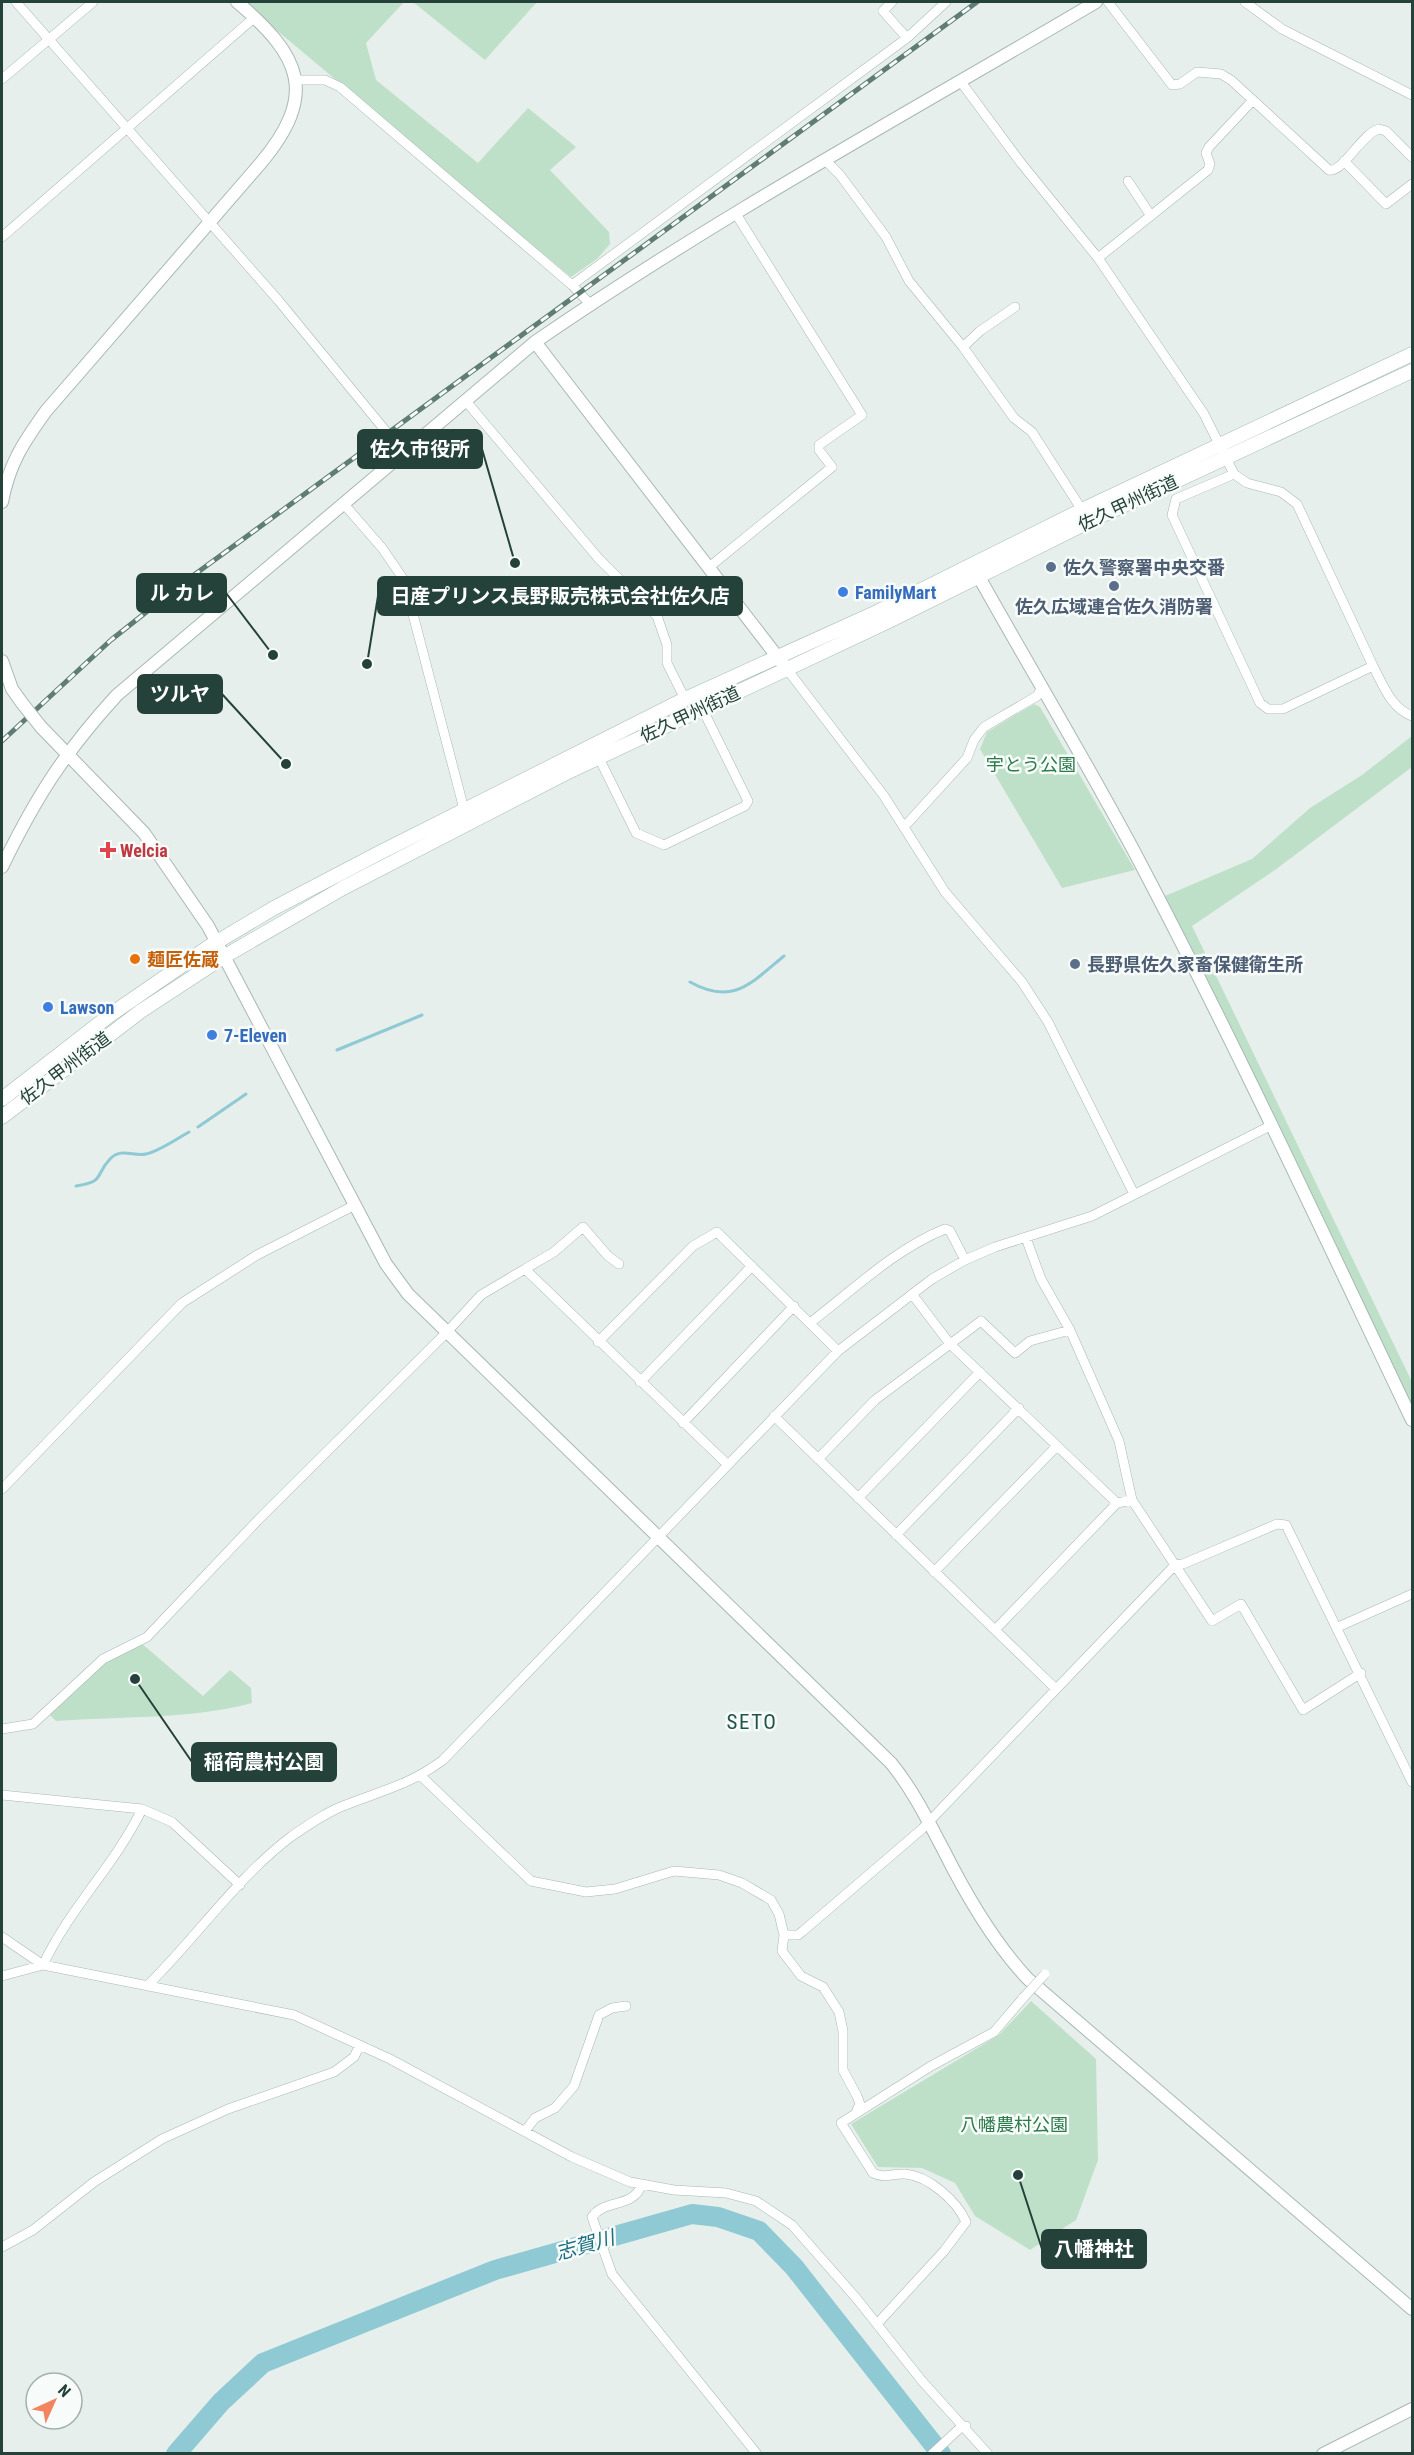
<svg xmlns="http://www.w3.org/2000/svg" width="1414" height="2455" font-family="'Roboto Condensed','Noto Sans JP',sans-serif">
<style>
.green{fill:#bfe0c8}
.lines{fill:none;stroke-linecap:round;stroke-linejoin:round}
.stream{stroke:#8ec9d4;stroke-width:3}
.river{stroke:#8ec9d4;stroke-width:20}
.minor-casing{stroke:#a8b8b2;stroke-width:10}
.tertiary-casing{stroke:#a8b8b2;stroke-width:14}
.secondary-casing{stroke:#a4bbb3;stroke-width:15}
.minor{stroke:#fff;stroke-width:9}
.tertiary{stroke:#fff;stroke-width:12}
.secondary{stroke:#fff;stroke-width:14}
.rail-casing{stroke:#5f7d75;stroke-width:5}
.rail{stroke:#f7fbf9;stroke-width:3;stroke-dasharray:9;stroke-linecap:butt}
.minor-bridge-casing{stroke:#a8b8b2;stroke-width:10;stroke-linecap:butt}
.tertiary-bridge-casing{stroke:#a8b8b2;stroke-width:14;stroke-linecap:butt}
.minor-bridge{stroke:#fff;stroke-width:9}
.tertiary-bridge{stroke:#fff;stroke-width:12}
.service-dot{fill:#5c6f8a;stroke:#f7fbf9;stroke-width:2}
.shop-dot{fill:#3f7fe0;stroke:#f7fbf9;stroke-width:2}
.health-dot{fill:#e0444e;stroke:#f7fbf9;stroke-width:2}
.food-dot{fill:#e8710a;stroke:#f7fbf9;stroke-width:2}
.labels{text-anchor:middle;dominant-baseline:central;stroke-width:5;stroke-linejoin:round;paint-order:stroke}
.street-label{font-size:18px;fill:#24423a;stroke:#f7fbf9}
.service-label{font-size:18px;font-weight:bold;fill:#4e5e75;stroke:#f7fbf9;text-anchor:start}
.shop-label{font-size:18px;font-weight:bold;fill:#366cbe;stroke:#f7fbf9;text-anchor:start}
.park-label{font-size:18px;fill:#2d7a4b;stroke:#f7fbf9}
.health-label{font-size:18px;font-weight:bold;fill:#be3a42;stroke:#f7fbf9;text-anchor:start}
.food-label{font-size:18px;font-weight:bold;fill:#c56008;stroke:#f7fbf9;text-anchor:start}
.water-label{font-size:20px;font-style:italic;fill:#1c6f80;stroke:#f7fbf9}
.quarter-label{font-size:21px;letter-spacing:1.5px;fill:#1f5548;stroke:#f7fbf9}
.leader{fill:none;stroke:#24423a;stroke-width:2}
.callout-dot{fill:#24423a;stroke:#f7fbf9;stroke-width:2}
.callout{fill:#24423a;stroke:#24423a;stroke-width:2}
.callout-label{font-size:20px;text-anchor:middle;font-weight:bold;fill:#fff}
</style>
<rect width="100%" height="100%" fill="#e6efeb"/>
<path class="green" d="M243,2H404L366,43L376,80L478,163L528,108L576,147L550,170L609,232L610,244L597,259L571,277Z
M413,2H537L485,60Z
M1034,704L1040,707L1135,870L1062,888L980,749L987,732Z
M1412,736V767L1275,870L1192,926L1412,1382V1409L1165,896L1252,859L1310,808L1362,775Z
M141,1643L203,1696L230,1670L251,1688L252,1703C188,1720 122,1716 56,1721L50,1715L104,1662Z
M1031,2001L1096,2059L1098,2160L1076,2220L1030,2250L975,2216L955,2183L922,2168L878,2167L851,2124L999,2035Z"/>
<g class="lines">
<path class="stream" d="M690,982C733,1006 751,983 784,956
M337,1050L422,1015
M198,1127L246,1094
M76,1186C106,1181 94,1176 110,1159C121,1147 134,1157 146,1154C160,1151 176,1139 189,1132"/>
<path class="river" d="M176,2454L221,2402L263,2363L495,2270L692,2214L718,2217L759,2231L794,2267L941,2454"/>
<g class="minor-casing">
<path id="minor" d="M16,2L278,300L403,452
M892,2L883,11L907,38L946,2
M1108,2L1172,85L1180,84L1197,72L1221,74L1231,80L1329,170C1343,173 1362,133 1379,129L1386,131L1412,157
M1245,2L1282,29L1412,95
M2,79L93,2
M295,80H325L340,87L572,285L590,304
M961,82L1021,163L1098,258L1204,414L1234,474L1247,483L1281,492L1297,504L1373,666L1283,709H1268L1260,703L1172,515L1176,499L1234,474
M826,161L840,175L886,237L909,281L963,347L1014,418L1032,432L1082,510
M1344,161L1386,204L1412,184
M1128,181L1151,216
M2,237L255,17
M1098,258L1208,170L1210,164L1206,153L1209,147L1253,100
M572,285L907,38
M963,347L980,331L1015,307
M465,400L599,559L657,616L667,645V663L685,699
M343,503L382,548L404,580L465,813
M708,568L832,467L819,450V445L862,415L736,214
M1373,666C1383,685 1391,708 1412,716
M786,668L884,796L945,892L1022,982L1048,1022L1134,1194
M597,754L636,833L664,845L745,806L748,801L702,708
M904,827L967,758L974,740L984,727L1037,696L1041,689
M1026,1238L1041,1279L1070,1330L1119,1441L1132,1500L1175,1565L1183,1564L1277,1524L1286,1525L1412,1782
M525,1269L554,1252L583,1227L608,1256L619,1264
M912,1294L950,1344L1117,1503L1132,1500
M810,1323C853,1290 895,1249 945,1229L950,1231L965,1260
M598,1342L693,1246L717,1232L838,1351
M640,1382L752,1266
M774,1416L1056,1689
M683,1423L794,1306
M818,1459L875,1400L981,1321L1015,1353L1030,1341L1070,1330
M2,1489L182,1303L257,1255L355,1205
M858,1498L980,1372
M896,1535L1019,1408
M934,1572L1057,1446
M1338,1627L1412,1594
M995,1630L1117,1503
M2,1729L33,1724L103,1659L147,1637L258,1520L446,1333L481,1295L525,1269L727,1464
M421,1776L531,1881L586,1892L615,1889L674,1871L719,1875L742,1883L771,1900L779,1914L784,1935H798L803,1931L922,1829L1175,1565L1212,1621L1241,1604L1303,1710L1361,1673
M2,1795L142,1809L172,1822L240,1885
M784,1935L782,1951L801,1976L823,1987L839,2012L843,2031V2070L857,2096L860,2104L857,2110
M2,1937L43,1965
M43,1965C69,1909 115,1865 142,1809
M2,1976L43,1965L53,1967L294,2015L390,2059L572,2157L630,2182L674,2190L726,2193L756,2201L792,2225L857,2299L922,2381L988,2454
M148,1985C197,1937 237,1877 292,1836C308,1825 325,1813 343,1806C380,1791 410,1785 443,1760L838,1351L932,1279L965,1260L995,1247L1092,1216L1272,1125
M525,2131L535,2118L555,2108L574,2086L599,2015L612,2008L626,2006
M641,2186C633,2208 604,2199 592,2217L612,2274L757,2454
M2,2247L33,2230L94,2182L162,2139L228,2109L334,2072L354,2057L360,2045
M877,2324L944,2251L966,2222C957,2201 929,2176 905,2174C894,2173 885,2179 873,2173L841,2123L931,2066L994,2032L1024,1997
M932,2454L960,2428L966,2426"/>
</g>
<g class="tertiary-casing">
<path id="tertiary" d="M535,342L786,668
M2,502C9,464 23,443 46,411L260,164C319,94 301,56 237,2
M979,577C1031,670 1086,761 1136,855C1234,1041 1322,1231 1412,1420
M2,661L12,689L22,703
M41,727L144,833L208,926L386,1264L408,1294L891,1763C913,1790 927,1819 943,1849C966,1895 993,1942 1028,1979L1412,2309
M2,867C36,797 64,753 117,695L535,342C715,218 908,113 1096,2
M1323,2454L1412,2409"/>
</g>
<g class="secondary-casing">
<path id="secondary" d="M2,1099L110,1015L210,946L274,908L381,852L685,699L879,611L1082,510L1412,354
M2,1117L141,1011L225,956L343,888L566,773L889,621L1090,521L1412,371"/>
</g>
<use href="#minor" class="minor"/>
<use href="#tertiary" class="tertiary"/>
<use href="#secondary" class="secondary"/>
<g class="rail-casing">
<path id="rail" d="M2,741L111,640L183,583L977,2"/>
</g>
<use href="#rail" class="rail"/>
<g class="minor-bridge-casing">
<path id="minor-bridge" d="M1024,1997L1045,1974"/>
</g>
<g class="tertiary-bridge-casing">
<path id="tertiary-bridge" d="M22,703L41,727"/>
</g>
<use href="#minor-bridge" class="minor-bridge"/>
<use href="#tertiary-bridge" class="tertiary-bridge"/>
</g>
<g class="service-dot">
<circle cx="1051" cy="567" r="6"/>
<circle cx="1114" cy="586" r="6"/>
<circle cx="1075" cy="964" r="6"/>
</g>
<g class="shop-dot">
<circle cx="843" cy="592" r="6"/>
<circle cx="48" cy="1007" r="6"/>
<circle cx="212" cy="1035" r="6"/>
</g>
<path class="health-dot" d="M105 841h6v6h6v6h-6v6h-6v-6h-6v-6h6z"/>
<circle class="food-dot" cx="135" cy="959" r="6"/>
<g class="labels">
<g class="street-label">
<text transform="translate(1128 503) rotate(-25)">佐久甲州街道</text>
<text transform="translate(690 714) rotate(-25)">佐久甲州街道</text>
<text transform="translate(65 1068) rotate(-37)">佐久甲州街道</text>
</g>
<g class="service-label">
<text x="1063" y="567">佐久警察署中央交番</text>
<text x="1114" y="606" text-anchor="middle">佐久広域連合佐久消防署</text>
<text x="1087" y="964">長野県佐久家畜保健衛生所</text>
</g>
<g class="shop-label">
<text x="855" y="592">FamilyMart</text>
<text x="60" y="1007">Lawson</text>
<text x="224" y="1035">7-Eleven</text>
</g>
<g class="park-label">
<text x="1031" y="764">宇とう公園</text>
<text x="1014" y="2124">八幡農村公園</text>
</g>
<g class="health-label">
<text x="120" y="850">Welcia</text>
</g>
<g class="food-label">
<text x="147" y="959">麺匠佐蔵</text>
</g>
<g class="water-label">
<text transform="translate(585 2245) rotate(-16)">志賀川</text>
</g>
<g class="quarter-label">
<text x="752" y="1722">SETO</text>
</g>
</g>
<path class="leader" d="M515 563L482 449M273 655L226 593M367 664L378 596M286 764L222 694M135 1679L192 1762M1018 2175L1042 2249"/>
<g class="callout-dot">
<circle cx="515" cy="563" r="6"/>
<circle cx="273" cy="655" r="6"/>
<circle cx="367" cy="664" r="6"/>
<circle cx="286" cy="764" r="6"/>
<circle cx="135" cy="1679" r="6"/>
<circle cx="1018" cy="2175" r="6"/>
</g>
<g class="callout">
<rect x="358" y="430" width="124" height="38" rx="6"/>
<rect x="137" y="574" width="89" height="38" rx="6"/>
<rect x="378" y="577" width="364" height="38" rx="6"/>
<rect x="138" y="675" width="84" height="38" rx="6"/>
<rect x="192" y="1743" width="144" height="38" rx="6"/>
<rect x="1042" y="2230" width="104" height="38" rx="6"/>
</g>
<g class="callout-label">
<text x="420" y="456">佐久市役所</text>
<text x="182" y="600">ル カレ</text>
<text x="560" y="603">日産プリンス長野販売株式会社佐久店</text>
<text x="180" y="701">ツルヤ</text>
<text x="264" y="1769">稲荷農村公園</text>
<text x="1094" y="2256">八幡神社</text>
</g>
<rect width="1414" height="2455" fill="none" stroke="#24423a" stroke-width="6"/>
<g transform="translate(54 2401) rotate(45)"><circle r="28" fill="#f7fbf9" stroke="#a3b1ad" stroke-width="1.5"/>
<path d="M0-4.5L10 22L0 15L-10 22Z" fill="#f4845f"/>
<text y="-9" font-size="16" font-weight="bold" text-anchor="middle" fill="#24423a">N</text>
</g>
</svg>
